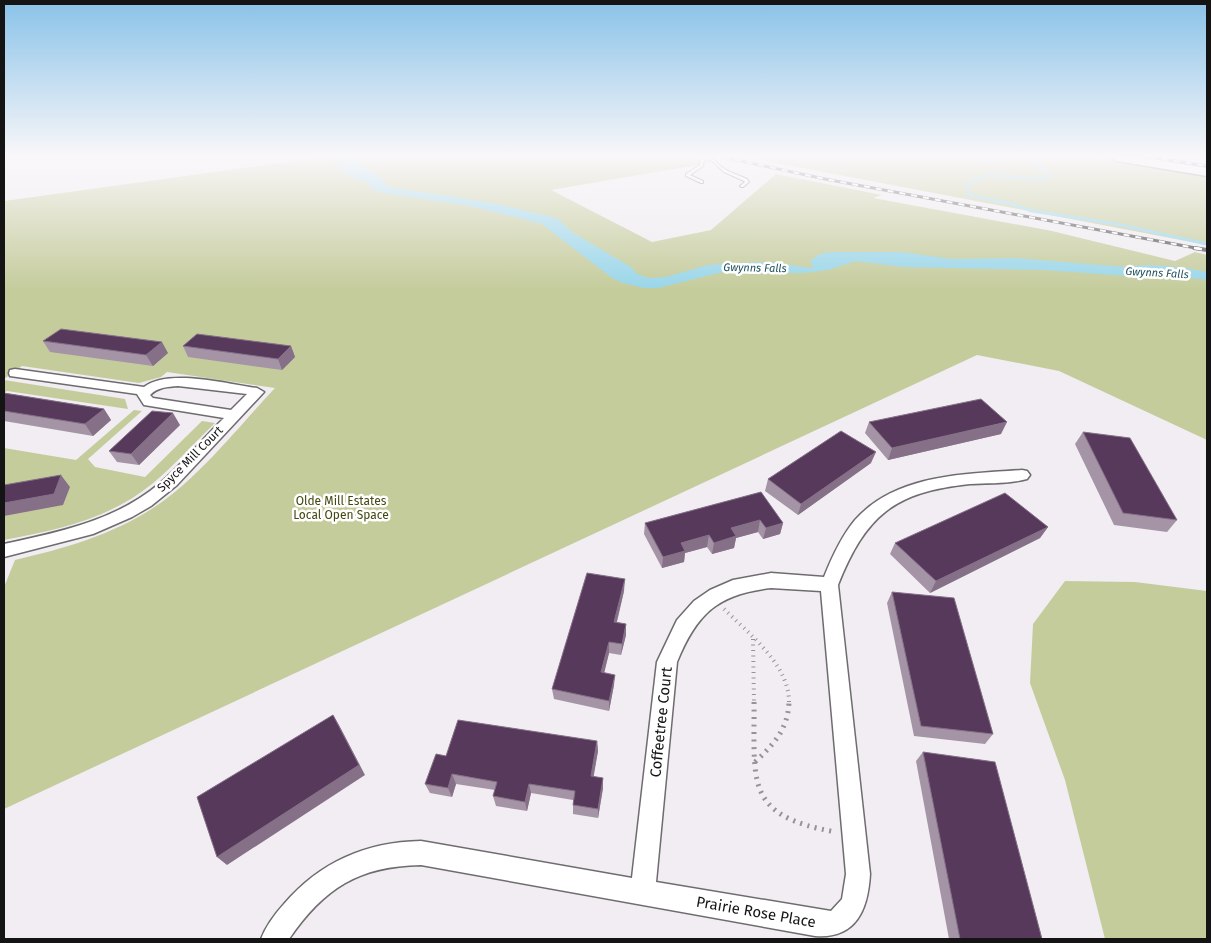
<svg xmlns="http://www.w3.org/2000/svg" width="1211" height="943" font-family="'Fira Sans',sans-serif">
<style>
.green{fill:#c5cc9c}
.water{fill:#9ad6e9}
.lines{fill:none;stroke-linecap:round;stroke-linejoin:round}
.stream{stroke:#9ad6e9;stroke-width:3}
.lane-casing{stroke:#6f6c6f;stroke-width:2}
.street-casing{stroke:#6f6c6f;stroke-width:3}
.highway-casing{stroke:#6f6c6f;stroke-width:3}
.path-far1{stroke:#969397;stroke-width:4;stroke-dasharray:1 4.5;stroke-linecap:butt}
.path{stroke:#969397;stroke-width:5;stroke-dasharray:2 5.5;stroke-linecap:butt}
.lane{fill:#fff;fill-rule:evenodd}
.street{fill:#fff;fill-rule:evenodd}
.highway{fill:#fff;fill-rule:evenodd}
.rail-far1-casing{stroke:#5b595b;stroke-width:3}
.rail-casing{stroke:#5b595b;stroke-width:4}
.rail-far1{stroke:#fff;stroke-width:2;stroke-dasharray:6;stroke-linecap:butt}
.rail{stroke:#fff;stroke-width:2.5;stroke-dasharray:8;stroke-linecap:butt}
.wall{fill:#a494a6}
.shaded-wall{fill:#857088}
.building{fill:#573a5b;stroke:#857088}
.labels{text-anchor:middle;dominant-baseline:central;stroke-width:5;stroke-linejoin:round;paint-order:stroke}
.far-water-label{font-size:11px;font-style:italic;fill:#225362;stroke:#fff}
.street-label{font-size:12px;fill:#151415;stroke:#fff}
.park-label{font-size:12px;fill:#444910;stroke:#fff}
.near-street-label{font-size:15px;fill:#151415;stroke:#fff}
</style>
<rect width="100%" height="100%" fill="#f1edf2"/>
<path class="green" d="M324,157H686L709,163L551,190L652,242L711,230L776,174L882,195L873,198L1052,231L1175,261L1195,252L1207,255V440L1059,371L977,355L4,809V587L15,560C66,548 116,534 159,504C202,474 239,426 275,388L167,372L161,377L139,383L22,366L4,379V201Z
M745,157H1092L1207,177V245Z
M4,380L125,399L128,409L7,391L4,393Z
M134,410L142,411L88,459L95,467L145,477L202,421L215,423C194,443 174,466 152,484C109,519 57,530 4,540V448L76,460Z
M1065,581L1135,582L1207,591V939H1105L1065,780L1030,683L1033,624Z"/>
<path class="water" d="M304,157H352L380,177L389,187L493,203L557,218L572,232L631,267L637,274L649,278L666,277L708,265L731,263L773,262L809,268L813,267L810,261L820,254L831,252H901L952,259L1015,258L1125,267C1153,263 1179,267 1207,272V280L1153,274L1128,276L1044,270L903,267L856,261L828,270L802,273L723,272L658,288H644L623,283L612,278L542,224L470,206L382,193L371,189L368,183L362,180L349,177L331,158Z"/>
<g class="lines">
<path class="stream" d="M1035,157L1038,166L1050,176L1049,178C1016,184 996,165 968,184V195L1012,204L1032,211L1116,224L1207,244"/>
<g class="lane-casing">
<path id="lane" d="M698,157C715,155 715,164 728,171C734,174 741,176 747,179L749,182L743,187H741L740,186L745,182L744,181L724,172L712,161L704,159L703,166L690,175L703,181V183H701L686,176V174L700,165V158Z"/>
</g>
<g class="street-casing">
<path id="street" d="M15,369L144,387C168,368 228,384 257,388L264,392L177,485L151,506L132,517L93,534L4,557V544C59,532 115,521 159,484C183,464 202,439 224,418L144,405L137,394L10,376L9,373L10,370ZM178,386L247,394L231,410L153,398L150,395C158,387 167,387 178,386Z
M1022,470L1027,471L1030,475L1027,479C1010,484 989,483 970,484C894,492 866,515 838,585L870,874C868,910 856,939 815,936L421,865C359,866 324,888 289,939H261C266,926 275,914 284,904C320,862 366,842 421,841L632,878L657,662L677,620L694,601L710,590L733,580L771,573L824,577C832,557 841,537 855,520C896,474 965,474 1022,470ZM771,588L821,591L846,874L842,899L831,911L656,882L677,662C697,613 718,594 771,588Z"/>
</g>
<g class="highway-casing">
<path id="highway" d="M1110,157H1139L1207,168V176L1117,161Z"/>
</g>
<path class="path-far1" d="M724,609C748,633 790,665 789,703
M753,639L754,703"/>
<path class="path" d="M754,702C755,781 743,816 836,832
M755,762C774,744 788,729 789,702"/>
<use href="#lane" class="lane"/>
<use href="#street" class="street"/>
<use href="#highway" class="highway"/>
<g class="rail-far1-casing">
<path id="rail-far1" d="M723,157L825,179L1201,249
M1150,157L1207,166"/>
</g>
<g class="rail-casing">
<path id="rail" d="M1194,248L1207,250"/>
</g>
<use href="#rail-far1" class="rail-far1"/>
<use href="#rail" class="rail"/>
</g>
<path class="wall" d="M43,341L168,353L153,366L50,352Z
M183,346H291L295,357L282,370L188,357Z
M4,393L104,409L111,420L93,436L4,421Z
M869,422L1001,434L888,460L865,433Z
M180,425L139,465L117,462L109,451Z
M1083,432L1177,520L1167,532L1114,525L1075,444Z
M871,463L798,515L765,491L768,479Z
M761,492L783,523L780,534L763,539L758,532L736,538L734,548L712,554L707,547L685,553L684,562L662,568L644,534L645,523Z
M1048,527L1040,538L930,593L890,554L895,543Z
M624,591L617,622L626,624V635L621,655L609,653L604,672L614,685L609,711L554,699L552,689Z
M892,592L993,734L985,744L914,736L887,603Z
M597,741L598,751L593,777L603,778V788L598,818L573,814V800L531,793L527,811L496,806L493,796L495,790L456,784L452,797L430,793L425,784L446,756Z
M923,752L1042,939H949L916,761Z"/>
<path class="shaded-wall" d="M162,342L168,353L153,366L146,355Z
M291,346L295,357L282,370L278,359Z
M104,409L111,420L93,436L85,424Z
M173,413L180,425L139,465L131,454Z
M1007,422L1001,434L888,460L892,448Z
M876,452L871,463L798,515L801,504Z
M61,475L70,487L63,505L4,516V503Z
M760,520L758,532L736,538L734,548L712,554L714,543L731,528Z
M783,523L780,534L763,539L766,528Z
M1048,527L1040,538L930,593L936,581Z
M709,535L707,547L685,553L684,562L662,568L663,557L681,543Z
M625,579L624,591L614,633V622Z
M626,624V635L621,655L622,644Z
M609,642V653L602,682L601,672Z
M615,675L614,685L609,711V701Z
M333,715L339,725L365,775L227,865L217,857Z
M597,741L598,751L592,786L591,776Z
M452,774L456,784L452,797L448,788Z
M603,778V788L598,818V809Z
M529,784L531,793L527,811L525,802Z"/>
<path class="building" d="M61,329L162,342L146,355L43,341Z
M197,334L291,346L278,359L183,346Z
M4,393L104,409L85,424L4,411Z
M981,399L1007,422L892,448L869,422Z
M152,411L173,413L131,454L109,451Z
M841,431L876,452L801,504L768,479Z
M1083,432L1130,438L1177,520L1123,513Z
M61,475L54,494L4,503V485Z
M761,492L783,523L766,528L760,520L731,528L736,536L714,543L709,535L681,543L685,551L663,557L645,523Z
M1005,493L1048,527L936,581L895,543Z
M587,573L625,579L614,622L626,624L622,644L609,642L601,672L615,675L609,701L552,689Z
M892,592L954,598L993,734L921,726Z
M333,715L359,765L217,857L197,797Z
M458,720L597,741L591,776L603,778L598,809L573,805L575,791L529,784L525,802L493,796L497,782L452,774L448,788L425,784L436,754L446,756Z
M923,752L995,762L1042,939H960Z"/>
<linearGradient id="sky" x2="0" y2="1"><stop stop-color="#89c2e8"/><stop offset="0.54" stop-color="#f9f7f9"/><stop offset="1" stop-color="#f9f7f9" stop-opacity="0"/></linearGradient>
<rect width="1211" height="289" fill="url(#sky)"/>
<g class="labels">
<g class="far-water-label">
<text transform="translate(755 268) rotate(1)">Gwynns Falls</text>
<text transform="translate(1157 273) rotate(3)">Gwynns Falls</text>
</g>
<g class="street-label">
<text transform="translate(190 459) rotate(-45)">Spyce Mill Court</text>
</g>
<g class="park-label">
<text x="341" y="501">Olde Mill Estates<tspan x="341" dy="14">Local Open Space</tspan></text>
</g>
<g class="near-street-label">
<text transform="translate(661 722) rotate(-84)">Coffeetree Court</text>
<text transform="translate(756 912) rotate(10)">Prairie Rose Place</text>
</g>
</g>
<rect width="1211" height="943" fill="none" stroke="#151415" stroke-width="10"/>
</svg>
